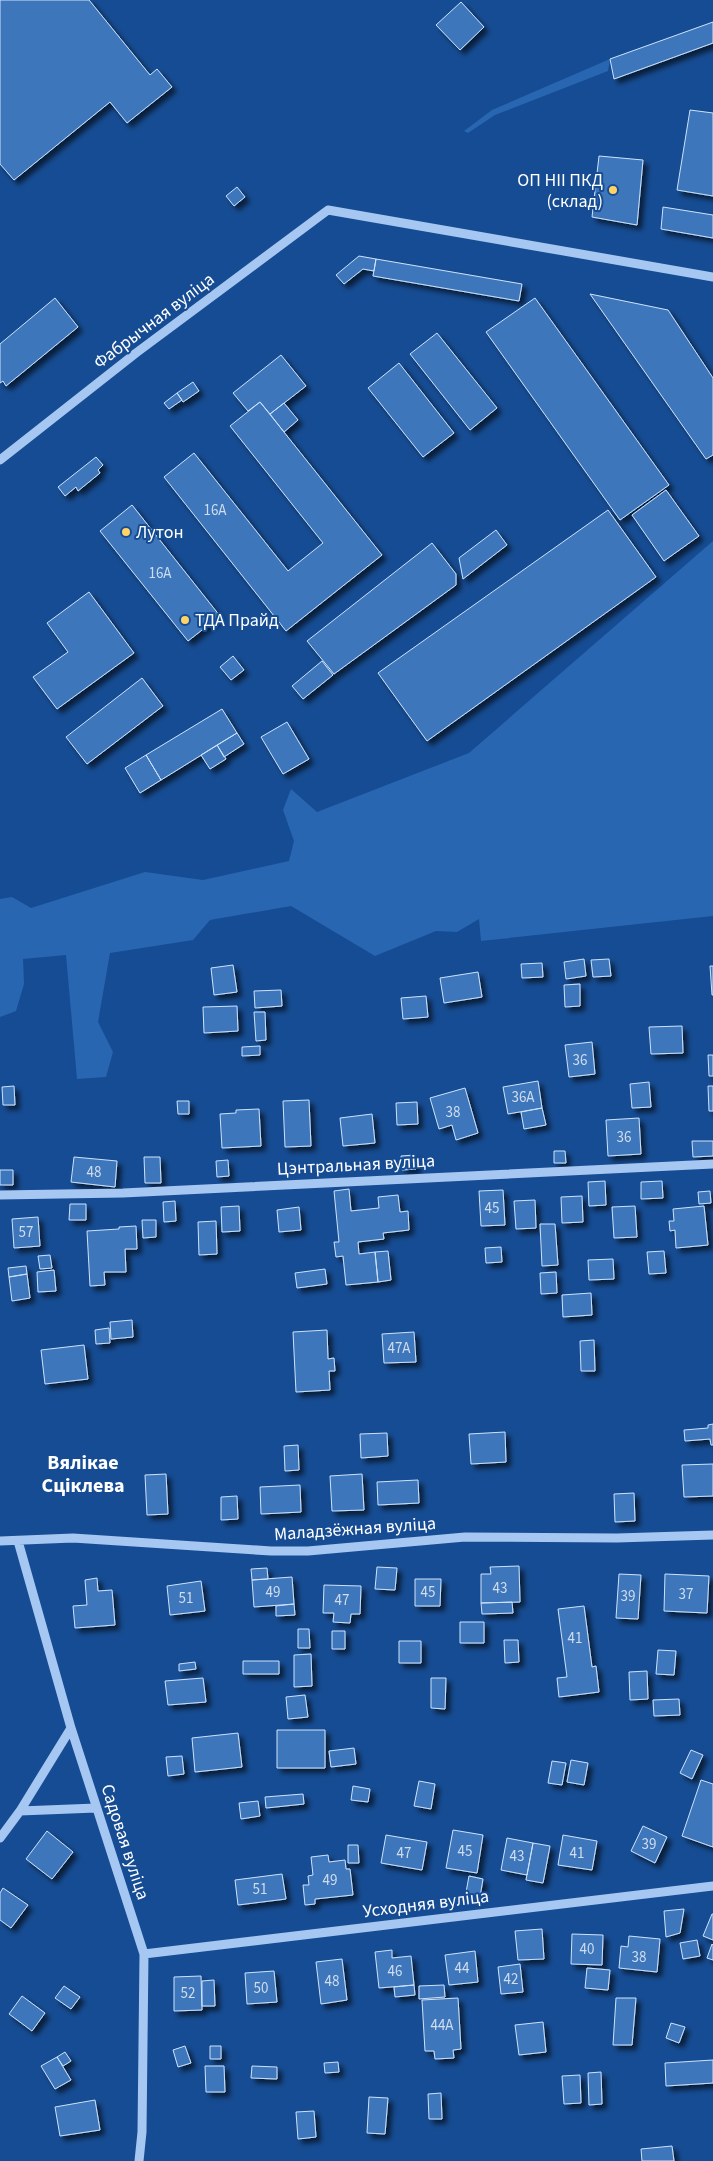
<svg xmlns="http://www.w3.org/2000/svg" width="713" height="2161" font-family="'Source Sans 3',sans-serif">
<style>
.green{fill:#2866b2}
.building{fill:#3e76bb;stroke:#cce2fc;filter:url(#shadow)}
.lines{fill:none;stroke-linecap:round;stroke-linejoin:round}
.minor{stroke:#a5c7f1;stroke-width:9}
.poi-dot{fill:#ffd365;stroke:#164c93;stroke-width:2}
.labels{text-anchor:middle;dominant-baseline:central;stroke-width:4;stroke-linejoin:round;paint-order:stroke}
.number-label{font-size:15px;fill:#cfddee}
.poi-label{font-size:18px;fill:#fff;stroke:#164c93;text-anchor:start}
.street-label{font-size:18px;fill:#fff;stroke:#164c93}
.quarter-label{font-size:20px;font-weight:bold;fill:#fff;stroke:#164c93}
</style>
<defs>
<filter id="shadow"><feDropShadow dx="4.5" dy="4.5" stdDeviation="2.5" flood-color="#0009"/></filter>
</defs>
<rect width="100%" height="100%" fill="#164c93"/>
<path class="green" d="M610,59L608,71L495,115L468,133L464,131L492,110Z
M713,541V916L481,941L479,919L457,932L436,931L375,956L291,906L210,920L193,940L110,953L98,1022L113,1052L106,1077L77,1079L66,955L23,959L24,984L16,1011L0,1017V899L12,897L31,908L145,872L203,880L289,861L294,841L283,810L291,789L317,812L469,753Z"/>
<path class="building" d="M0,0H89L150,75L157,69L172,87L127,123L110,102L14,180L0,164Z
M461,2L484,27L460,50L436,25Z
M713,22V43L614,79L610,59Z
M690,110L713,113V196L677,190Z
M599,156L643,160L637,225L592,217Z
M237,187L245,197L234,206L226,196Z
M663,207L713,215V238L661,229Z
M359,256L376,259L374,271L363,269L344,284L336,275Z
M376,259L522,284L519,301L373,276Z
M590,294L668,310L713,378V455L706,459Z
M55,298L78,327L6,386L3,381L0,383V344Z
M535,298L669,485L620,520L486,332Z
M437,333L497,408L470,430L410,354Z
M281,355L306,386L270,414L260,402L248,411L233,393Z
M399,363L454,433L423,457L368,388Z
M193,382L199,391L183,402L177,393Z
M177,393L182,400L169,409L164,403Z
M260,402L382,555L286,631L164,477L194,453L288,571L323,543L230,426Z
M284,403L298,420L284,432L270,414Z
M96,457L103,465L98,470L100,473L78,491L76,487L65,496L58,487Z
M666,490L699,536L664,561L632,515Z
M132,505L220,616L188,641L100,531Z
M608,510L656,577L427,741L378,673Z
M496,530L507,545L463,579L459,558Z
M432,543L456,574V585L334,674L307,641Z
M89,592L134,653L57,709L33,677L68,652L47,623Z
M233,656L244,670L231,680L220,667Z
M322,661L333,675L303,699L292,686Z
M142,678L163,706L87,764L66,737Z
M222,709L237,733L161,780L146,755Z
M287,722L309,759L283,774L261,737Z
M237,733L244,744L224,757L217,745Z
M217,745L226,759L210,769L201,755Z
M146,755L161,780L140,793L125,768Z
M584,959L586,976L566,979L564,962Z
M609,959L611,976L593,977L591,960Z
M542,963L543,977L522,978L521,964Z
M233,965L237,992L214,995L211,968Z
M710,966H713V995H712Z
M478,972L482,997L444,1003L440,978Z
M580,984V1006L565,1007L564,985Z
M281,990L282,1006L255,1008L254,991Z
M426,996L428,1017L403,1019L401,998Z
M237,1006L238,1031L204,1033L203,1007Z
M254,1012H265L266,1040L256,1041Z
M682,1026L683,1053L651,1054L649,1027Z
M592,1042L595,1074L569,1077L565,1045Z
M260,1046V1055L242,1056V1047Z
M708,1055H713V1076H709Z
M538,1081L542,1108L508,1114L503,1087Z
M649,1082L651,1107L632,1108L630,1084Z
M14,1086L15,1105H3L2,1087Z
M708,1086H713V1111H709Z
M465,1088L478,1133L456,1140L452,1125L439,1129L430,1098Z
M309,1100L311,1146L285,1147L283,1101Z
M177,1101H189V1114H178Z
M417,1102L418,1124L397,1125L396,1103Z
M542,1108L546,1125L524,1129L521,1112Z
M259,1109L261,1146L222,1148L220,1114L236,1113V1110Z
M372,1114L375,1143L343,1146L340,1118Z
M639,1118L641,1154L608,1156L606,1120Z
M692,1141H713V1156L693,1157Z
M554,1151H565L566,1163H554Z
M415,1155L416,1169L402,1170L401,1156Z
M74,1157L117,1161L115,1187L71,1182Z
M144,1157H160L161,1183H145Z
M228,1160L229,1176L217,1177L216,1161Z
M0,1170H13V1185H0Z
M605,1181L606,1205L589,1206L588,1182Z
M662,1181L663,1198L641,1199V1182Z
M349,1189L351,1211L379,1208L378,1197L398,1195L400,1212L408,1211L409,1230L383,1233L384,1239L358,1242L359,1254L375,1252L378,1282L346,1285L343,1256L336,1257L334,1242H339L334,1191Z
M503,1190L505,1225L481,1226L479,1191Z
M710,1191L711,1203L699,1204L698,1192Z
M582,1196L583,1222L562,1223L561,1197Z
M535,1200L536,1228L516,1229L514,1201Z
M175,1201L176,1221L164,1222L163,1202Z
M70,1204H86V1220H69Z
M239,1206L240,1231L222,1232L221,1207Z
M635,1206L637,1237L614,1238L612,1207Z
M704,1206L708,1245L676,1248L675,1230L670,1231L669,1221H674L673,1209Z
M299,1207L301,1230L279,1232L277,1210Z
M38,1217L40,1246L14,1248L12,1219Z
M142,1220H156V1237L143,1238Z
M216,1221L217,1254L199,1255L198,1222Z
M540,1224H555L558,1265L542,1266Z
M136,1226L137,1249H125L126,1272H104L105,1285L90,1286L87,1231L119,1229V1227Z
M501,1247L502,1262L486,1263L485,1248Z
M388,1251L391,1280L378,1282L375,1252Z
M664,1251L666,1273L649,1274L647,1252Z
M50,1255L52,1268L40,1269L38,1256Z
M613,1259L614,1279L589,1280L588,1260Z
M26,1266L27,1274L9,1277L8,1268Z
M325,1269L327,1284L297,1288L295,1273Z
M54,1270L56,1291L38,1292L37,1272Z
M556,1272L557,1293L541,1294L540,1273Z
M27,1274L30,1298L12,1301L9,1277Z
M591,1293L592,1315L563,1317L562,1295Z
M132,1320L133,1337L111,1339L110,1322Z
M109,1328L110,1343L96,1344L95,1330Z
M327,1330L328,1359L334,1358L335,1371H329L330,1390L296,1392L293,1332Z
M414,1332L416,1362L384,1363L382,1334Z
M594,1340L595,1371H581L580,1341Z
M84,1345L88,1379L45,1384L41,1350Z
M713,1424V1445H711L710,1439L685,1441L684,1430L708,1428V1425Z
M505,1432L506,1462L471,1464L469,1434Z
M387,1433L388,1456L361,1458L360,1434Z
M298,1445L299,1470L285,1471L284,1446Z
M713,1464V1496L684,1497L682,1465Z
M166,1474L168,1514L147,1515L145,1475Z
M362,1474L364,1510L332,1511L330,1476Z
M418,1480L419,1503L378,1505L377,1482Z
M300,1485L301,1512L261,1514L260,1487Z
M634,1493L635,1521L615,1522L614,1494Z
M237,1496L238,1519L221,1520V1497Z
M519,1566L520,1602L481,1603V1574H491L490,1567Z
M377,1567L397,1568L395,1590L375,1589Z
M267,1568L268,1579L252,1580L251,1569Z
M619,1574L641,1575L638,1619L616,1618Z
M665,1574L709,1576L707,1613L664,1611Z
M292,1577L294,1604L254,1607L252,1580Z
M97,1578L98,1591L112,1590L115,1625L75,1628L73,1606L87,1605L85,1580Z
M415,1579H441L440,1606H415Z
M201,1581L205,1611L170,1615L167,1586Z
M324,1585L361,1586L360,1614H351L350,1623L333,1622L334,1613H323Z
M512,1602L513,1613L482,1614L481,1603Z
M294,1604L295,1615L276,1616V1606Z
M584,1606L592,1667L596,1666L599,1692L559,1697L557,1678L567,1677L558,1609Z
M460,1622H484V1643H460Z
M298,1629H309L310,1648H298Z
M332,1631H345V1649H332Z
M504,1640H518L519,1662L505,1663Z
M399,1641H421V1663H399Z
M658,1650L676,1651L674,1675L656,1674Z
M311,1654L312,1686L294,1687V1655Z
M243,1661H279V1674H243Z
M195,1662L196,1669L179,1671V1664Z
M647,1671L648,1699L630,1700L629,1672Z
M203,1678L206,1702L168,1705L165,1681Z
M431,1678H446L445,1709L431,1708Z
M305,1695L308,1717L288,1719L286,1697Z
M679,1699L680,1715L654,1716L653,1700Z
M277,1730H325V1768H277Z
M238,1733L242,1767L195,1772L192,1738Z
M354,1748L356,1764L331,1767L329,1751Z
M691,1750L703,1755L692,1779L680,1773Z
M182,1756L184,1774L168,1776L166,1757Z
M571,1760L588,1763L584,1785L567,1782Z
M552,1761L566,1763L562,1785L548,1783Z
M701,1780L713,1784V1847L682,1836Z
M419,1781L435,1784L431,1809L414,1806Z
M353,1786L370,1789L368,1802L351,1800Z
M303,1794L304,1804L266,1808L265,1797Z
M258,1801L260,1816L241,1819L239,1803Z
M643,1826L667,1837L655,1863L631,1851Z
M453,1830L483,1835L477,1873L446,1868Z
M47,1831L73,1852L52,1879L26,1859Z
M386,1835L427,1842L422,1870L381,1863Z
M563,1835L597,1841L592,1870L558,1865Z
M507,1838L533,1843L527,1875L501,1870Z
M533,1843L550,1846L543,1883L526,1880Z
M348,1845H358L359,1863H348Z
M328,1855L329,1862L345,1860L346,1869H350L353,1895L315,1899V1904L305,1905L303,1885H309L308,1876L313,1875L311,1857Z
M282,1874L286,1899L238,1905L235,1880Z
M469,1876L483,1879L480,1897L465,1898Z
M3,1888L28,1905L11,1928L0,1920V1893Z
M684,1909L680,1933L666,1937L664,1911Z
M712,1914H713V1940L703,1936Z
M542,1929L544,1959L518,1960L515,1931Z
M572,1934L603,1935L602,1965L571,1964Z
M629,1936L660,1939L657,1972L619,1968L621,1946L628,1947Z
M697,1940L700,1956L683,1959L680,1943Z
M712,1944L713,1945V1960L707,1958Z
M392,1950V1958L411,1956L414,1985L379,1988L375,1952Z
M475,1951L478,1982L449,1985L445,1955Z
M342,1959L347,2000L321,2004L316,1962Z
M520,1964L523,1992L501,1994L498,1967Z
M587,1968L610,1970L608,1990L585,1988Z
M274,1971L277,2002L247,2004L245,1973Z
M201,1976L202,2010L174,2011V1977Z
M214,1980L215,2006H202V1981Z
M414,1985L415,1995L395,1997L394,1987Z
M444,1985L445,1997L419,1999V1986Z
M64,1986L80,1997L71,2009L55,1998Z
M22,1996L45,2013L32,2031L9,2014Z
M458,1998L461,2049L453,2050L454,2058L435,2059L434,2051H425L422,2000Z
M616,1998H636L632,2045H613Z
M543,2022L546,2052L519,2055L515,2025Z
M671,2023L685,2027L679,2043L666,2038Z
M185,2046L191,2063L178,2067L173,2050Z
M210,2046H221V2059H210Z
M65,2052L71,2061L63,2066L57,2057Z
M57,2057L71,2080L55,2089L41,2066Z
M713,2060V2083L666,2086L665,2063Z
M338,2062L339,2072L325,2073L324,2063Z
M205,2066H224L225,2092H206Z
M252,2066L277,2067V2079L251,2078Z
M601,2072L602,2104L589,2105L588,2073Z
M580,2075L581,2103L564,2104L562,2076Z
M441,2093L442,2119H429L428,2094Z
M369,2097L388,2098L385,2134L367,2133Z
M95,2100L100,2130L60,2136L55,2107Z
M314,2111L316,2137L298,2139L296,2112Z
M672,2146L674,2161H642L641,2149Z"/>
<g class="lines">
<path class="minor" d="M0,460L136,353L328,210L713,277
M0,1195L123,1193L713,1164
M0,1541L73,1538L271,1551H308L465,1537L617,1538L713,1535
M18,1541L71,1728L144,1954L142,2132L139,2161
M20,1811L96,1808
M0,1838L20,1811L71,1728
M144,1954L713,1886"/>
</g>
<g class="poi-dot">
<circle cx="613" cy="190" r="5"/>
<circle cx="126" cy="532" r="5"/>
<circle cx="185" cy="620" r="5"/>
</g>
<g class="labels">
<g class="number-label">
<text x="215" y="510">16А</text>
<text x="160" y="573">16А</text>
<text x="580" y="1060">36</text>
<text x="523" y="1097">36А</text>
<text x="453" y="1112">38</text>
<text x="624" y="1137">36</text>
<text x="94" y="1172">48</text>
<text x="492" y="1208">45</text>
<text x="26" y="1232">57</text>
<text x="399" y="1348">47А</text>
<text x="500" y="1588">43</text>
<text x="273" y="1592">49</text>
<text x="428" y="1592">45</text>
<text x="686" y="1594">37</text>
<text x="628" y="1596">39</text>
<text x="186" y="1598">51</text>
<text x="342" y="1600">47</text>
<text x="575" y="1638">41</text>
<text x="649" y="1844">39</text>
<text x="465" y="1851">45</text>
<text x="404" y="1853">47</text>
<text x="577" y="1853">41</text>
<text x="517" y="1856">43</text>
<text x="330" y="1880">49</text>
<text x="260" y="1889">51</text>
<text x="587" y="1949">40</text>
<text x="639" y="1957">38</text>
<text x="462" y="1968">44</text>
<text x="395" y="1971">46</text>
<text x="511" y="1979">42</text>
<text x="332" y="1981">48</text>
<text x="261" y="1988">50</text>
<text x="188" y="1993">52</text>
<text x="442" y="2025">44А</text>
</g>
<g class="poi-label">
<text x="603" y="180" text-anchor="end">ОП НII ПКД<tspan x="603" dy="21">(склад)</tspan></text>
<text x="136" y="532">Лутон</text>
<text x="195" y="620">ТДА Прайд</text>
</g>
<g class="street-label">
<text transform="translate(154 321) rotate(-37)">Фабрычная вуліца</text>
<text transform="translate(356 1165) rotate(-3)">Цэнтральная вуліца</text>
<text transform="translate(355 1529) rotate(-4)">Маладзёжная вуліца</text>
<text transform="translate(125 1842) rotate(72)">Садовая вуліца</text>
<text transform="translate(426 1904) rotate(-7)">Усходняя вуліца</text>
</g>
<g class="quarter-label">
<text x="83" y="1463">Вялікае<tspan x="83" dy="23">Сціклева</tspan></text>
</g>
</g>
</svg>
